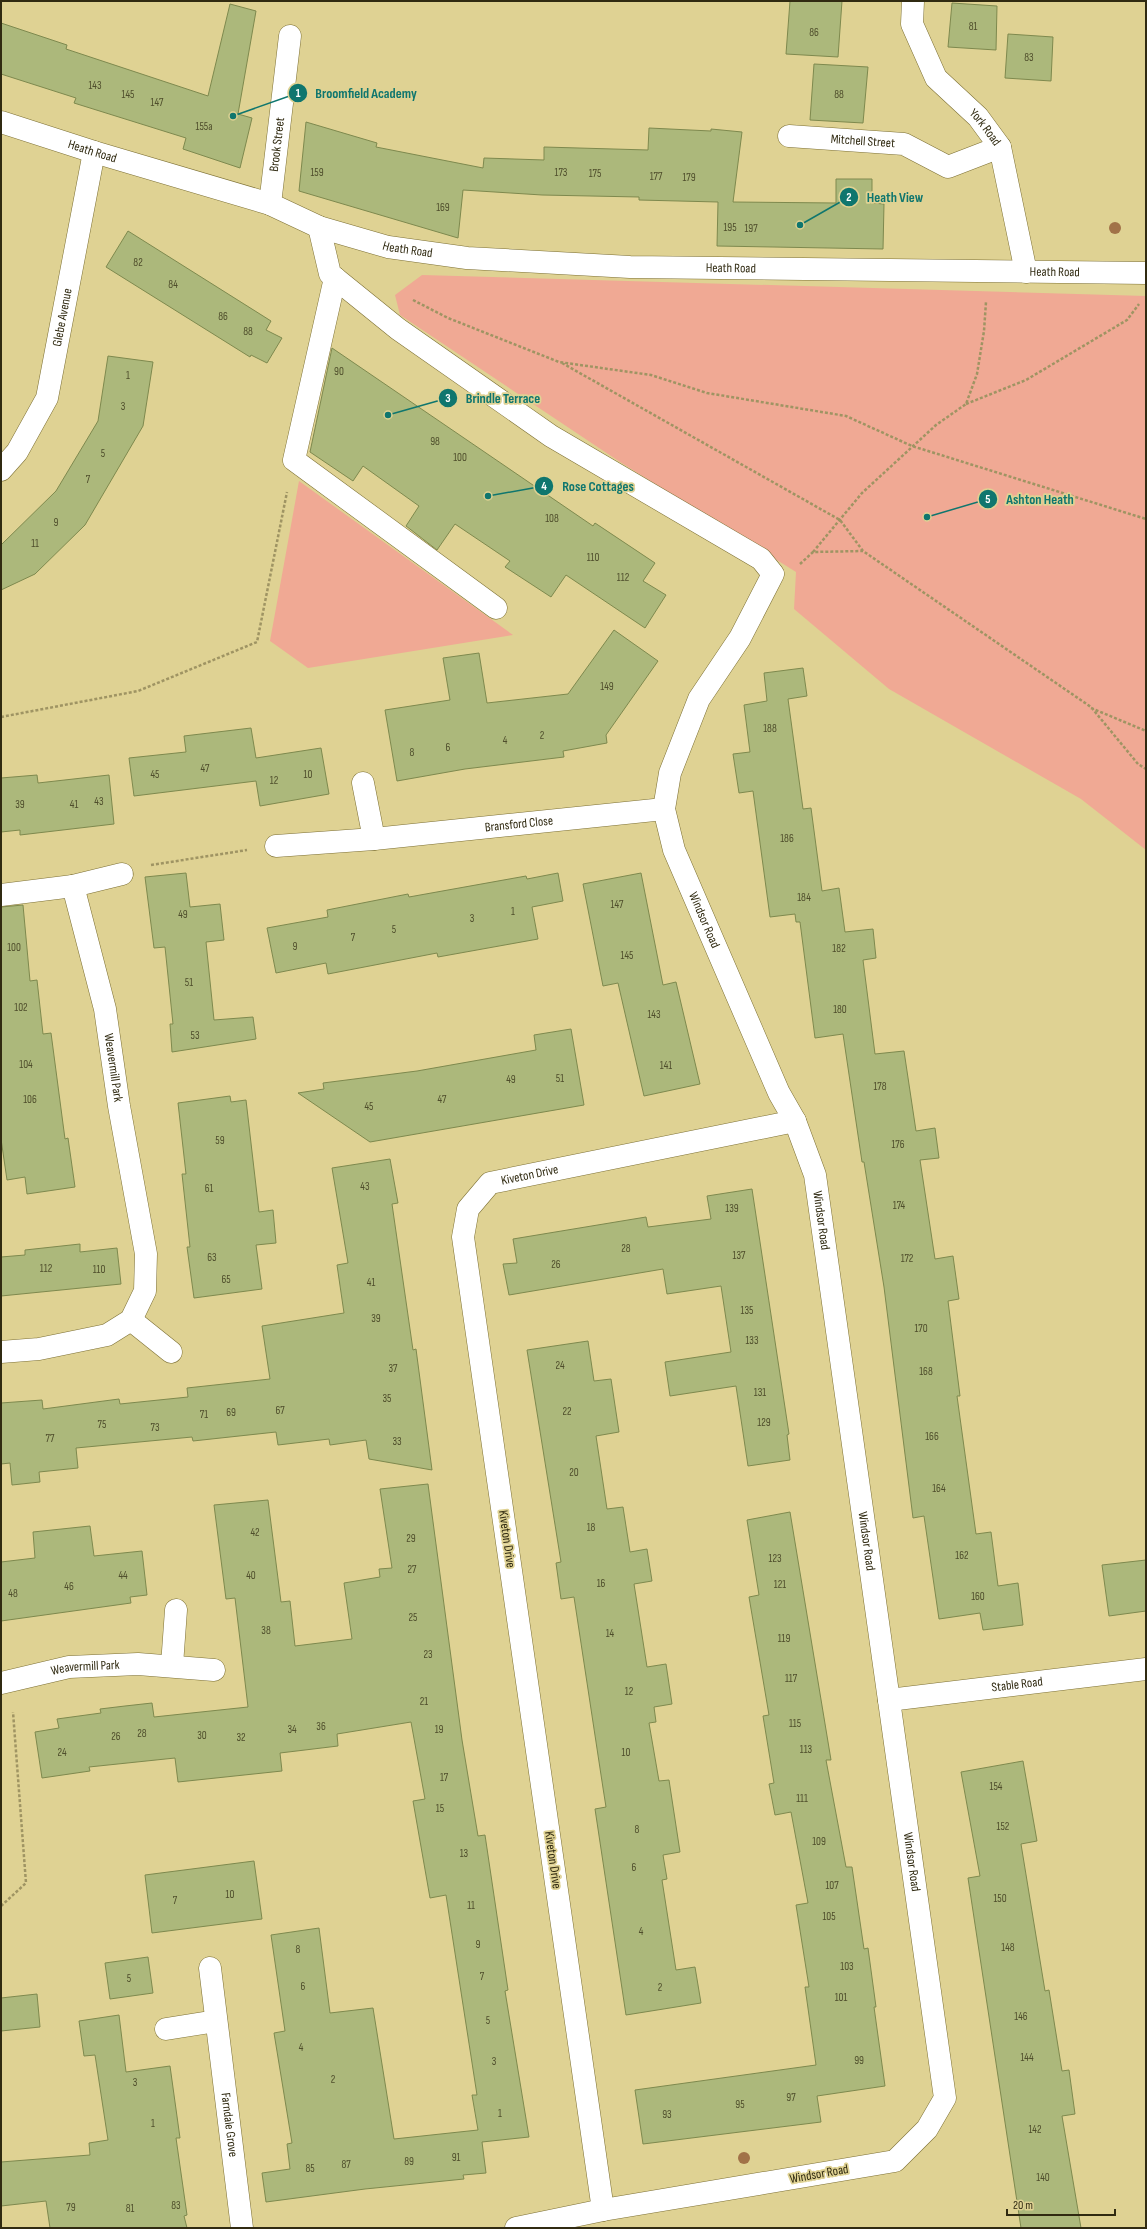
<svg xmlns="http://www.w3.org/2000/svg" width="1147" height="2229" font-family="'Sofia Sans Condensed',sans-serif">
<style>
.green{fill:#f0a994}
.building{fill:#acb87b;stroke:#7e894e}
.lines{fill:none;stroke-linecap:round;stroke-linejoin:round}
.minor-casing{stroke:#7d7034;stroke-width:23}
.path{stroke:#9f9463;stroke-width:2.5;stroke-dasharray:3 2;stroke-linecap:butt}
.minor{stroke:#fff;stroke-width:22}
.tree{fill:#a17248}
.labels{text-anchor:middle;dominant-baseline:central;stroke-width:3.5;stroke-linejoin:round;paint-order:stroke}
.number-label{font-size:11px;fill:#4f4e2c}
.street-label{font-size:13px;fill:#302a11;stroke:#dfd293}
.leader{fill:none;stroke:#0f766e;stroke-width:1.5}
.callout-dot{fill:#0f766e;stroke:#dfd293;stroke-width:1.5}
.mark-label{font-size:12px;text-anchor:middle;font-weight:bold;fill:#fff}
.callout-label{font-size:14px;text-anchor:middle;font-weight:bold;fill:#0f766e;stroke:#dfd293;stroke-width:3.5;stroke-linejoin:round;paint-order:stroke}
</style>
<rect width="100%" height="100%" fill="#dfd293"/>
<path class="green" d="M422,275L1146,296V850L1081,799L889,689L794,609L796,572L620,462L400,315L395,295Z
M299,481L513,635L308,668L270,641Z"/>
<path class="building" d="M790,1H842L838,57L786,54Z
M952,3L997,6L996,50L948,47Z
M230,4L256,11L238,114L252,118L240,168L183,149L186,138L74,103L76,98L1,74V23L67,45L66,49L208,96Z
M1008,34L1053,37L1051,81L1005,78Z
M814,64L868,67L863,123L810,120Z
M306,122L377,143L376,147L483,168L484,158L544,160V147L648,150L649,128L711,131V129L742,132L733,202L836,203V179H872V203L884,204L883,249L717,246L718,202L639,200V197L542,195L463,190L458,238L299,191Z
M128,231L271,321L266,330L282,338L267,363L251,355L250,357L106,267Z
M332,348L593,526L595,523L655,563L643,581L666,595L645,628L566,575L551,597L505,567L510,561L455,524L437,550L406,526L419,506L363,466L353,481L310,452Z
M108,356L153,362L143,426L85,525L35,574L1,590V545L56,491L98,421Z
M614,630L658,661L606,735L607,743L563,751L564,757L465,769L397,781L385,710L450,700L443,658L479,653L487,703L568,694Z
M803,668L807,696L788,699L803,809L811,808L822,891L839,888L845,932L873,929L876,958L863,960L875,1054L904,1051L916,1131L935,1128L939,1158L920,1160L935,1259L953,1256L959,1299L948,1301L960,1396H957L976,1534L991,1532L998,1586L1018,1583L1023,1625L983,1630L980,1613L939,1619L924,1516L913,1518L884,1287L864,1162H862L843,1034L815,1038L800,922H796L795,914L770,917L753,791L739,793L733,754L750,752L744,705L767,701L764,673Z
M251,728L256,758L321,748L329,794L260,806L256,781L134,796L129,758L186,752L184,736Z
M37,775L38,783L109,775L114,824L20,835V830L1,832V778Z
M186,873L190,907L220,904L224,940L206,942L214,1020L253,1017L256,1039L172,1052L170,1024H173L165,947L154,948L145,877Z
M558,873L563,901L532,907L538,939L438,957L437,953L328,974L326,963L276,973L267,928L328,917L327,910L408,894L409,897L526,876L527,879Z
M641,873L663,985L676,982L700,1084L644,1096L618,983L603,986L583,884Z
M23,905L30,981L37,980L43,1034L51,1033L65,1139L68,1138L75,1187L27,1194L25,1177L7,1180L1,1139V907Z
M571,1029L584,1105L370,1142L298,1093L324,1089L323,1083L417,1071L536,1050L534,1035Z
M230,1096L231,1102L246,1100L259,1212L273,1210L276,1243L256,1245L262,1289L194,1298L187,1247H190L182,1174H186L178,1103Z
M390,1159L398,1203L392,1204L413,1350L416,1349L432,1470L369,1459L366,1440L330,1445L329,1439L278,1445L276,1432L193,1441L192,1437L76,1448L78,1468L39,1472L40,1482L12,1485L10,1463L1,1464V1403L42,1400L43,1409L119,1399L120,1404L188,1397L187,1388L270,1379L262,1326L344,1313L337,1265L348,1263L332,1168Z
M752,1189L789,1434L787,1435L790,1460L748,1466L736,1386L670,1396L665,1362L731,1352L721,1286L667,1294L663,1269L509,1295L503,1264L517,1263L513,1239L646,1217L648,1227L711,1219L707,1196Z
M80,1244V1252L117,1248L121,1284L1,1296V1257L25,1255V1250Z
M588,1341L594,1381L611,1379L619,1432L596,1436L607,1509L623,1507L630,1552L647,1549L652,1581L634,1584L647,1667L666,1664L672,1704L654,1707L656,1722L649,1723L659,1781L669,1780L680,1852L663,1855L667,1879L662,1880L676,1970L695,1967L701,2003L626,2015L595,1809L606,1807L603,1788L574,1597L561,1599L556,1563L561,1562L527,1350Z
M428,1484L462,1740L478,1836L485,1835L508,1990L505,1991L529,2137L482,2142L486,2173L463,2175L464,2179L365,2189L266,2202L262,2173L290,2169L287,2144L292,2143L274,2033L285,2031L271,1935L319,1928L330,2013L373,2008L394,2139L478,2130L472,2095H477L446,1895L430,1898L413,1801L425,1799L411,1722L337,1734L338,1746L280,1753L282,1771L178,1782L175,1758L89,1767L90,1771L42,1778L35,1732L59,1728L57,1719L101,1713L100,1709L125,1706L152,1703L154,1717L248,1707L235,1598L226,1599L214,1505L268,1500L281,1602L290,1601L295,1646L352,1639L344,1583L380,1577L379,1569L392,1568L380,1489Z
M790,1512L831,1760H826L846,1867H852L864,1949L868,1948L876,2007H874L885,2086L817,2096L821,2122L643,2144L635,2090L816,2065L805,1987H809L796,1905L808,1903L791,1812L775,1815L769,1784L774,1783L763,1716L769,1715L749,1597L759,1595L747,1520Z
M90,1526L94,1556L142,1551L147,1595L130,1597L131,1603L1,1621V1562L35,1558L33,1532Z
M1146,1560V1611L1109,1616L1102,1565Z
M1023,1761L1037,1841L1021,1844L1045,1991L1049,1990L1062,2071L1069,2070L1075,2114L1062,2116L1081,2228H1021L968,1878L980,1876L961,1772Z
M254,1861L262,1919L152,1933L145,1875Z
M148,1957L153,1993L110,1999L105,1963Z
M37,1994L40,2027L1,2031V1998Z
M119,2015L126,2072L170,2066L180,2138H176L187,2215L184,2216L187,2228H50L46,2201L1,2206V2162L90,2155L89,2143L108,2140L95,2055L84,2056L79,2021Z"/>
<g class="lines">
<g class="minor-casing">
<g id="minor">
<path id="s1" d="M913,1L912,24L936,78L978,117L1000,147L1026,272"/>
<path id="s2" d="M1,122L94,152L270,204L319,227L388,247L467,258L630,267L1146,273"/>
<path id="s3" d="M789,136L904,144L948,167L1000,147"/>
<path id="s4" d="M270,204L290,36"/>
<path id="s5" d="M319,227L330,274L398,329L551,436L761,559L773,574L740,638L699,699L670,773L664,809L674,850L779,1093L795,1121L815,1175L945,2098L927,2129L895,2161L603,2210L516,2228"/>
<path d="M335,278L294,460L496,608"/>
<path id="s6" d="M1,470L17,452L47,398L94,152"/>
<path d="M363,783L374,839"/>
<path id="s7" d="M276,846L374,839L664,809"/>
<path d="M73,886L122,874"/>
<path id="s8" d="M1,895L73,886L105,1009L119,1106L146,1254L145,1291L131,1320L107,1335L39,1349L1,1352"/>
<path d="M131,1320L171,1352"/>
<path d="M172,1665L176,1610"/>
<path id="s9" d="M1,1683L69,1667L138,1664L214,1670"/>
<path id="s10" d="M889,1700L1146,1669"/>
<path id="s11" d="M210,1968L242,2228"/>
<path d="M166,2029L216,2021"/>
<path id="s12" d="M603,2210L463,1237L468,1209L490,1183L795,1121"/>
</g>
</g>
<path class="path" d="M413,300L448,318L559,362L651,375L707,393L846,416L912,446L1146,519
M562,363L840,520L863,551L1091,707L1138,764L1146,769
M966,404L1026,380L1127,320L1139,304
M813,552L862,493L936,425L966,404L977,374L984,331L986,302
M800,564L813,552L863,551
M1091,708L1146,731
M1,717L138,691L257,642L287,492
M151,865L247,850
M1,1906L26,1883L13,1712"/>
<use href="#minor" class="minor"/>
</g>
<g class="tree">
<circle cx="1115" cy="228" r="6"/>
<circle cx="744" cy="2158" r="6"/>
</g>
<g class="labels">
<g class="number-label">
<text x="973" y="26">81</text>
<text x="814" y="32">86</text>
<text x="1029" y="57">83</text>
<text x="95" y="85">143</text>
<text x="128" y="94">145</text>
<text x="839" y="94">88</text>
<text x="157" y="102">147</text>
<text x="204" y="126">155a</text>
<text x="317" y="172">159</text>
<text x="561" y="172">173</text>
<text x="595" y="173">175</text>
<text x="656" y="176">177</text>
<text x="689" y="177">179</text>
<text x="443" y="207">169</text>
<text x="730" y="227">195</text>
<text x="751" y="228">197</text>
<text x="138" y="262">82</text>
<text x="173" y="284">84</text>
<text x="223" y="316">86</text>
<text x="248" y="331">88</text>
<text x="339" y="371">90</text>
<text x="128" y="375">1</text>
<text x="123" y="406">3</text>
<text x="435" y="441">98</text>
<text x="103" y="453">5</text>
<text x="460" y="457">100</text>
<text x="88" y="479">7</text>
<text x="552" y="518">108</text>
<text x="56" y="522">9</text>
<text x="35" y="543">11</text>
<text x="593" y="557">110</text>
<text x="623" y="577">112</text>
<text x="607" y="686">149</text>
<text x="770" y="728">188</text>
<text x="542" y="735">2</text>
<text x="505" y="740">4</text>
<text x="448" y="747">6</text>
<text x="412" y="752">8</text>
<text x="205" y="768">47</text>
<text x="155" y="774">45</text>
<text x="308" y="774">10</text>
<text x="274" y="780">12</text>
<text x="99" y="801">43</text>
<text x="20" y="804">39</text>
<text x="74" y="804">41</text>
<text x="787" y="838">186</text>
<text x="804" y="897">184</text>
<text x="617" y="904">147</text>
<text x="513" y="911">1</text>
<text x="183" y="914">49</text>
<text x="472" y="918">3</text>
<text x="394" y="929">5</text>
<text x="353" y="937">7</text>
<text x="295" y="946">9</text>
<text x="14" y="947">100</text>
<text x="839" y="948">182</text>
<text x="627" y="955">145</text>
<text x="189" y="982">51</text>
<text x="21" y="1007">102</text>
<text x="840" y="1009">180</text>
<text x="654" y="1014">143</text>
<text x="195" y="1035">53</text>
<text x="26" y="1064">104</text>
<text x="666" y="1065">141</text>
<text x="560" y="1078">51</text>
<text x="511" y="1079">49</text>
<text x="880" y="1086">178</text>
<text x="30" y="1099">106</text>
<text x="442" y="1099">47</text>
<text x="369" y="1106">45</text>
<text x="220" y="1140">59</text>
<text x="898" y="1144">176</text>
<text x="365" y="1186">43</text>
<text x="209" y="1188">61</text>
<text x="899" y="1205">174</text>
<text x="732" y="1208">139</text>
<text x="626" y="1248">28</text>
<text x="739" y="1255">137</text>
<text x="212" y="1257">63</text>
<text x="907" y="1258">172</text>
<text x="556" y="1264">26</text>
<text x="46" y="1268">112</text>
<text x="99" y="1269">110</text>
<text x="226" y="1279">65</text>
<text x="371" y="1282">41</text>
<text x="747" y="1310">135</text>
<text x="376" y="1318">39</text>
<text x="921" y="1328">170</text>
<text x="752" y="1340">133</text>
<text x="560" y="1365">24</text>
<text x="393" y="1368">37</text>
<text x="926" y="1371">168</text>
<text x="760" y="1392">131</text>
<text x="387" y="1398">35</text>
<text x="280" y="1410">67</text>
<text x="567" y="1411">22</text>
<text x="231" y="1412">69</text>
<text x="204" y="1414">71</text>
<text x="764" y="1422">129</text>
<text x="102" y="1424">75</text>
<text x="155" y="1427">73</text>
<text x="932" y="1436">166</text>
<text x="50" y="1438">77</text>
<text x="397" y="1441">33</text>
<text x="574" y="1472">20</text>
<text x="939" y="1488">164</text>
<text x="591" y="1527">18</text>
<text x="255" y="1532">42</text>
<text x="411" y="1538">29</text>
<text x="962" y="1555">162</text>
<text x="775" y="1558">123</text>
<text x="412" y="1569">27</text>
<text x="123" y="1575">44</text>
<text x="251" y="1575">40</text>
<text x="601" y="1583">16</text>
<text x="780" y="1584">121</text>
<text x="69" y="1586">46</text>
<text x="13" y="1593">48</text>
<text x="978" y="1596">160</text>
<text x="413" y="1617">25</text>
<text x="266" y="1630">38</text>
<text x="610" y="1633">14</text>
<text x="784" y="1638">119</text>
<text x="428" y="1654">23</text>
<text x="791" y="1678">117</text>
<text x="629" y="1691">12</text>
<text x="424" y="1701">21</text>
<text x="795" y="1723">115</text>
<text x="321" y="1726">36</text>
<text x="292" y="1729">34</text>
<text x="439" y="1729">19</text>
<text x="142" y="1733">28</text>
<text x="202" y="1735">30</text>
<text x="116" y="1736">26</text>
<text x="241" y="1737">32</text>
<text x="806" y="1749">113</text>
<text x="62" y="1752">24</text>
<text x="626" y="1752">10</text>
<text x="444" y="1777">17</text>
<text x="996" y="1786">154</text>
<text x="802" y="1798">111</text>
<text x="440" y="1808">15</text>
<text x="1003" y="1826">152</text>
<text x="637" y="1829">8</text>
<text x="819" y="1841">109</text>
<text x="464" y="1853">13</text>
<text x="634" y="1867">6</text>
<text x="832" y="1885">107</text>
<text x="230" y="1894">10</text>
<text x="1000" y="1898">150</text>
<text x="175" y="1900">7</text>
<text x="471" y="1905">11</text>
<text x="829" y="1916">105</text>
<text x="641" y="1931">4</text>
<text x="478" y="1944">9</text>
<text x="1008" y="1947">148</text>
<text x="298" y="1949">8</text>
<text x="847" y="1966">103</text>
<text x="482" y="1976">7</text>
<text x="129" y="1978">5</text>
<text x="303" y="1986">6</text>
<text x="660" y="1987">2</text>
<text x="841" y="1997">101</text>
<text x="1021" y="2016">146</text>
<text x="488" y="2020">5</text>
<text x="301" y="2047">4</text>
<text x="1027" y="2057">144</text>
<text x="859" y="2060">99</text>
<text x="494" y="2061">3</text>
<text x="333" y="2079">2</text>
<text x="135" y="2082">3</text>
<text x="791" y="2097">97</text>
<text x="740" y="2104">95</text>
<text x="500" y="2113">1</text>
<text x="667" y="2114">93</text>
<text x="153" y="2123">1</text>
<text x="1035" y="2129">142</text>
<text x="456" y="2157">91</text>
<text x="409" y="2161">89</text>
<text x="346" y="2164">87</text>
<text x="310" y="2168">85</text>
<text x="1043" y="2177">140</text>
<text x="176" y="2205">83</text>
<text x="71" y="2207">79</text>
<text x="130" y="2208">81</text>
</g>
<g class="street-label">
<text stroke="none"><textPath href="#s1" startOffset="152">York Road</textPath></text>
<text stroke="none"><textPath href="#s3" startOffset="74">Mitchell Street</textPath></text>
<text stroke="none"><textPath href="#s4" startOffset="60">Brook Street</textPath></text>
<text stroke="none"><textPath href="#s2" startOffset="96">Heath Road</textPath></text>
<text stroke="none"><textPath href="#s2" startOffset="427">Heath Road</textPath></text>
<text stroke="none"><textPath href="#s2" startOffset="751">Heath Road</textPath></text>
<text stroke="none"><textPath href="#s2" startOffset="1075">Heath Road</textPath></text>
<text stroke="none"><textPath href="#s6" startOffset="168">Glebe Avenue</textPath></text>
<text stroke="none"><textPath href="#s7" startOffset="244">Bransford Close</textPath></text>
<text stroke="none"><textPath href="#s5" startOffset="965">Windsor Road</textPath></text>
<text stroke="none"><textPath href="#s8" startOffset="259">Weavermill Park</textPath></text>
<text stroke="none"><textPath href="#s12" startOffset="1086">Kiveton Drive</textPath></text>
<text stroke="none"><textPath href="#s5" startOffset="1289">Windsor Road</textPath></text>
<text transform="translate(507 1539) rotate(82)">Kiveton Drive</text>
<text stroke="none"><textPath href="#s5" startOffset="1613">Windsor Road</textPath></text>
<text stroke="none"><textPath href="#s9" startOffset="86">Weavermill Park</textPath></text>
<text stroke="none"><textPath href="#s10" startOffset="129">Stable Road</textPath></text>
<text transform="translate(553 1860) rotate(82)">Kiveton Drive</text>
<text stroke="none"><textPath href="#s5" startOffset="1937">Windsor Road</textPath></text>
<text stroke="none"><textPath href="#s11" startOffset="158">Farndale Grove</textPath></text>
<text transform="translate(819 2174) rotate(-10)">Windsor Road</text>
</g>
</g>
<path class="leader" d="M233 116L298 93M800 225L849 197M388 415L448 398M488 496L544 486M927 517L988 499"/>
<g class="callout-dot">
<circle cx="233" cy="116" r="4"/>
<circle cx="800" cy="225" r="4"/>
<circle cx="388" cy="415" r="4"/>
<circle cx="488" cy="496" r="4"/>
<circle cx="927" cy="517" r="4"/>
<circle cx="298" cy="93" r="10"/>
<circle cx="849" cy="197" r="10"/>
<circle cx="448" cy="398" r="10"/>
<circle cx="544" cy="486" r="10"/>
<circle cx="988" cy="499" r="10"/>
</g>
<g class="mark-label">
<text x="298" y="97">1</text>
<text x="849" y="201">2</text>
<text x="448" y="402">3</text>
<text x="544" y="490">4</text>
<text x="988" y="503">5</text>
</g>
<g class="callout-label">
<text x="366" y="98">Broomfield Academy</text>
<text x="895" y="202">Heath View</text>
<text x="503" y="403">Brindle Terrace</text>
<text x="598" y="491">Rose Cottages</text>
<text x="1040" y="504">Ashton Heath</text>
</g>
<rect width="1147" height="2229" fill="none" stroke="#302a11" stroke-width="4"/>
<path d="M1007 2209v6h108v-6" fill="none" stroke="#302a11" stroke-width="2"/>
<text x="1013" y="2209" font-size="12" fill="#302a11" stroke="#dfd293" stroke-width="3" paint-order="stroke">20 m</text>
</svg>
